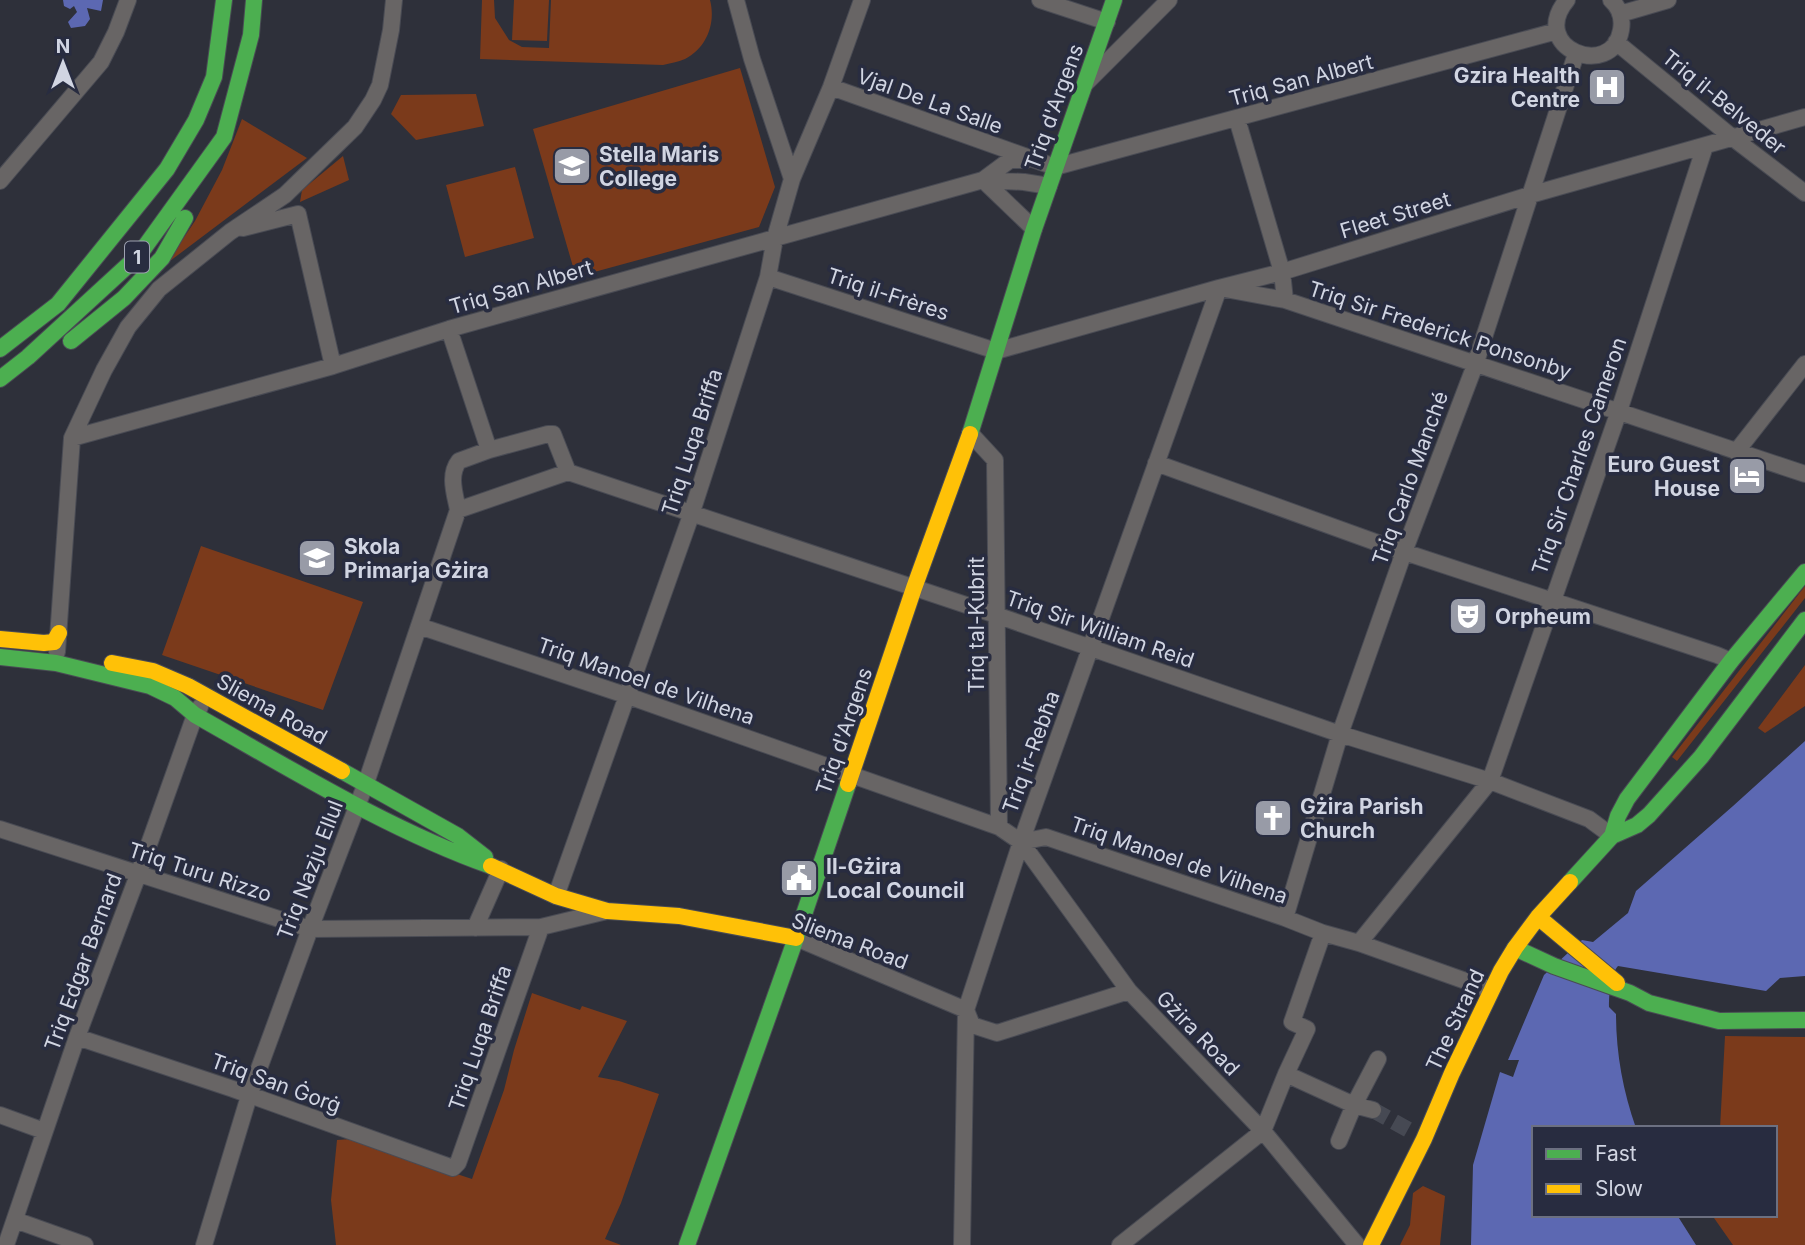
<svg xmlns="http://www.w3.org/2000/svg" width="1805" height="1245" font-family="Inter,sans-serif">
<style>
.green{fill:#7b3a1b}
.water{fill:#5c68b2}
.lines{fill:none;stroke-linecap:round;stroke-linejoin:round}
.street-tunnel{stroke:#464953;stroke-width:16;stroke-dasharray:16 8;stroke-linecap:butt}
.street-casing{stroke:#494b54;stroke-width:18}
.fast-casing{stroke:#494b54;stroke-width:18}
.slow-casing{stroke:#494b54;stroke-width:18}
.street{stroke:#686565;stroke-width:16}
.fast{stroke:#4caf50;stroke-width:16}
.slow{stroke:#ffc107;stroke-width:16}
.labels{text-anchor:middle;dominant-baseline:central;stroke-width:7;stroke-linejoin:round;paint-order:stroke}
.shield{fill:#282c40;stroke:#9ea2b1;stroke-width:2}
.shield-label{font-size:19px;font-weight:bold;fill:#d1d5e2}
.poi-label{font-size:21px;font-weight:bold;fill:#d1d5e2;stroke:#282c40;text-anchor:start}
.street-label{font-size:21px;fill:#d1d5e2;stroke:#282c40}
</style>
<rect width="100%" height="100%" fill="#2e303a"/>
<path class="green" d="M482,0H494L495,18L509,40L522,47L549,48L551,0H710C716,23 707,48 685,59C678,62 670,63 663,65L480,59Z
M514,0H549L547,41L512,40Z
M740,68L775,187L759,227L576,277L533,129Z
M476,94L484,126L416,140L391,114L401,95Z
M242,119L307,158L166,264L195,221L222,170Z
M343,156L349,180L300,202L302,190Z
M515,167L534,238L465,257L446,185Z
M201,546L363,602L323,710L162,655Z
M1805,586V598L1677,761L1672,757Z
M1805,665V706L1765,733L1758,728Z
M532,993L580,1010L582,1006L627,1021L598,1077L619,1081L659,1094L621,1203L605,1239L621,1245H336L331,1200L337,1140L351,1139L472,1179L504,1090L514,1050Z
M1725,1036L1805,1037V1245H1733L1714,1218V1215H1775V1128H1720Z
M1423,1186L1445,1196L1440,1245H1400L1410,1225L1413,1193Z"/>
<path class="water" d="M63,0H103L101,11L87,8L90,19L85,26L71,28L68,22L77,12L74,6L70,9L64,6Z
M1805,741V976L1780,978L1766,991L1618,966C1610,975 1609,995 1609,1007L1616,1014C1616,1053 1623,1091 1636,1128H1534V1215H1677L1696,1245H1471L1473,1165L1500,1072L1513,1077L1519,1060H1508L1544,975L1582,940L1593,942L1628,913L1636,891L1733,806Z"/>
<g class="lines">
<path class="street-tunnel" d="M1373,1110L1409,1130"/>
<g class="street-casing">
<path id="street" d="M736,0L752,59L792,179
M1040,0L1107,22
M1567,0C1527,48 1612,81 1621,30C1623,19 1620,8 1611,0
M1620,14L1668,0
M1616,42L1733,138L1805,193
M1086,83L1169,0
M831,87L1055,167L1557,31
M1237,119L1282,272L1285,300
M983,180L1034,229
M983,180L1010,160H1026
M0,181L101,62L116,32L128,0
M243,228L298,214L333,366
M768,277L996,351L1219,288L1282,272L1530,195L1805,117
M1225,289L1285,300L1805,474
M449,329L489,450
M970,433L995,460L999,827
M72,438L333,366L449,329L983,180L1024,182L1049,186
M1736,452L1805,364
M1156,463L1389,547L1717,655L1731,661
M568,472L996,615L1340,734L1490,781L1589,819L1612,836
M419,626L628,696L999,827L1021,842L1129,991L1263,1131L1357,1245
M57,652L72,438L104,370L128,327L159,289L230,232L285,195L355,127L373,100L380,85L391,30L394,0
M0,829L310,929L541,927L607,911
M1021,842L1046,837L1285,918L1323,933L1359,943L1491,990
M556,896L689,521L768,277L775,238L792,179L831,87L862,0
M1285,918L1340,734L1404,552L1475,365L1576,54
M475,928L501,869
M796,938L966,1010L972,1025L997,1033L1129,991
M1359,943L1490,781L1619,411L1705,146
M77,1037L233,1089L453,1168L458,1163L541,927
M1286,1074L1354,1105L1373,1110
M0,1115L44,1131
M1339,1141L1354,1105L1378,1059
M15,1220L85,1245
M6,1245L77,1037L138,875L195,715L200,707
M204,1245L249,1096L310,929L366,783L458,510C455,494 448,475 459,461L489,450L548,434H553L568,472L458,510
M962,1245L966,1010L1021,842L1219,288
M1120,1245L1263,1131L1286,1074L1307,1029L1292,1022L1323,933"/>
</g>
<g class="fast-casing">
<path id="fast" d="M71,341L124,298L162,258L185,218
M0,349L58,304L167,169L196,120L214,77L224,0
M0,379L28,357L139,255L224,137L251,35L254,0
M970,434L1034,229L1114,0
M0,657L56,663L150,686L175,698L195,715C291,769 387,829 491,866
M342,771L458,836L485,857
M1612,836L1637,825L1649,815L1701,757L1805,620
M1570,882L1612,836L1618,816L1627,799L1731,661L1805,572
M1515,948L1554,966L1630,993L1649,1003L1719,1021L1805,1020
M687,1245L796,938L848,784"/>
</g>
<g class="slow-casing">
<path id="slow" d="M0,639L44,643L54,642L59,633
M112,663L153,671L188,686L342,771
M848,784L914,588L970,434
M491,866L556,896L607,911L679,916L796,938
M1538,917L1617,983
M1371,1245L1424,1139L1452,1073L1501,971L1515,948L1538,917L1570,882"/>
</g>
<use href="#street" class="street"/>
<use href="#fast" class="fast"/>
<use href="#slow" class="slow"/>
</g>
<defs>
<g id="hospital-square" transform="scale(2.0125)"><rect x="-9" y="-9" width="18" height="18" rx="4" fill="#989ba7" stroke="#282c40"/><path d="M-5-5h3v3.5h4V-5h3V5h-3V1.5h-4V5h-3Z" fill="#fff"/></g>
<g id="school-square" transform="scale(2.0125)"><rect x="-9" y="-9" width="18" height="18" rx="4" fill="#989ba7" stroke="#282c40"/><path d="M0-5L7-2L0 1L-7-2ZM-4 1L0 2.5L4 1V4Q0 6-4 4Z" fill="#fff"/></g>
<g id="hotel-square" transform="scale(2.0125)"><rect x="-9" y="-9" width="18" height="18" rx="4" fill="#989ba7" stroke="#282c40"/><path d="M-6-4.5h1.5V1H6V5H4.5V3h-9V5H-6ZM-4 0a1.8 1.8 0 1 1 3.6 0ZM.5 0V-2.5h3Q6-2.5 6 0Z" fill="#fff"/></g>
<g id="theatre-square" transform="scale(2.0125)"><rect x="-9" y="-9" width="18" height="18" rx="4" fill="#989ba7" stroke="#282c40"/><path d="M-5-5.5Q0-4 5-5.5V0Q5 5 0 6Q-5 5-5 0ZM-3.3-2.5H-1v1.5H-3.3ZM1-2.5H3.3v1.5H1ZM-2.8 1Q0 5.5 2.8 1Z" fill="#fff"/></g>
<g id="church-square" transform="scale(2.0125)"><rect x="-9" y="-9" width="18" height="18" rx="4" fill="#989ba7" stroke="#282c40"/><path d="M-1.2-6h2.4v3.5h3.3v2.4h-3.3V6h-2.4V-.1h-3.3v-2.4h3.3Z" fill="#fff"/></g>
<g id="civic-square" transform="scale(2.0125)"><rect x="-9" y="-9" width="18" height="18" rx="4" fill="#989ba7" stroke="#282c40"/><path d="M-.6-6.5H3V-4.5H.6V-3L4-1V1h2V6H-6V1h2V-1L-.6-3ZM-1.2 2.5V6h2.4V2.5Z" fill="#fff"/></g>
</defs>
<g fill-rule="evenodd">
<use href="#hospital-square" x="1607" y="87"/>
<use href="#school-square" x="572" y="166"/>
<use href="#hotel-square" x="1747" y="476"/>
<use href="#school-square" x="317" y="558"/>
<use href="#theatre-square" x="1468" y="616"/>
<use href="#church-square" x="1273" y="818"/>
<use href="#civic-square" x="799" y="878"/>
</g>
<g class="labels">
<rect class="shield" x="125" y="241.5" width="24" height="31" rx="5"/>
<g class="shield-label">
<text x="137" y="257">1</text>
</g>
<g class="poi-label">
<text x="1580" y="75" text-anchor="end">Gzira Health<tspan x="1580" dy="24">Centre</tspan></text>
<text x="599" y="154">Stella Maris<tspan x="599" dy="24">College</tspan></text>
<text x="1720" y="464" text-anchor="end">Euro Guest<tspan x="1720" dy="24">House</tspan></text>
<text x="344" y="546">Skola<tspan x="344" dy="24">Primarja Gżira</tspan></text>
<text x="1495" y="616">Orpheum</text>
<text x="1300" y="806">Gżira Parish<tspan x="1300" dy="24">Church</tspan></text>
<text x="826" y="866">Il-Gżira<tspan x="826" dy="24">Local Council</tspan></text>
</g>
<g class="street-label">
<text transform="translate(1301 80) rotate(-15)">Triq San Albert</text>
<text transform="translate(930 101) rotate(20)">Vjal De La Salle</text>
<text transform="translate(1724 102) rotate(39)">Triq il-Belveder</text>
<text transform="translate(1054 107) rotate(-70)">Triq d'Argens</text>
<text transform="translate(1395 215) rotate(-17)">Fleet Street</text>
<text transform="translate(521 287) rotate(-16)">Triq San Albert</text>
<text transform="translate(888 294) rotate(18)">Triq il-Frères</text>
<text transform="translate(1440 330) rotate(18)">Triq Sir Frederick Ponsonby</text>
<text transform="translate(692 442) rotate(-72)">Triq Luqa Briffa</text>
<text transform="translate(1579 456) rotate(-71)">Triq Sir Charles Cameron</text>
<text transform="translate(1410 478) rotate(-70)">Triq Carlo Manché</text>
<text transform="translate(976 625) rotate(-90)">Triq tal-Kubrit</text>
<text transform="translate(1100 629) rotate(19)">Triq Sir William Reid</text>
<text transform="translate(646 681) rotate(19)">Triq Manoel de Vilhena</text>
<text transform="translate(272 709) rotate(29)">Sliema Road</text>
<text transform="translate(844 731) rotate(-71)">Triq d'Argens</text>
<text transform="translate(1031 752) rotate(-70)">Triq ir-Rebħa</text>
<text transform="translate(1179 860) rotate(19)">Triq Manoel de Vilhena</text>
<text transform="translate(310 870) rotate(-69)">Triq Nazju Ellul</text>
<text transform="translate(200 872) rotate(18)">Triq Turu Rizzo</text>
<text transform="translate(850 941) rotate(21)">Sliema Road</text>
<text transform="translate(83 962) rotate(-70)">Triq Edgar Bernard</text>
<text transform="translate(1455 1020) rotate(-65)">The Strand</text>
<text transform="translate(1198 1033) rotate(46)">Gżira Road</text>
<text transform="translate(480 1038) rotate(-71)">Triq Luqa Briffa</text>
<text transform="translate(276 1083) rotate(20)">Triq San Ġorġ</text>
</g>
</g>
<rect x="1532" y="1126" width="245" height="91" fill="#282c40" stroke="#6c7081" stroke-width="2"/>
<rect x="1546" y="1149" width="35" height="10" fill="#4caf50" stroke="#6c7081" stroke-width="2"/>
<text x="1595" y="1161" font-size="21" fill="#d1d5e2">Fast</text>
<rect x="1546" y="1184" width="35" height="10" fill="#ffc107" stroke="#6c7081" stroke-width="2"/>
<text x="1595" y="1196" font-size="21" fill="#d1d5e2">Slow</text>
<g transform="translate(63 63)" stroke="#282c40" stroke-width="5" paint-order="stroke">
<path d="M0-5L12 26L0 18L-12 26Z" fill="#d1d5e2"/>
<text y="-10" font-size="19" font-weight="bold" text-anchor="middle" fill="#d1d5e2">N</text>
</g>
</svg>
